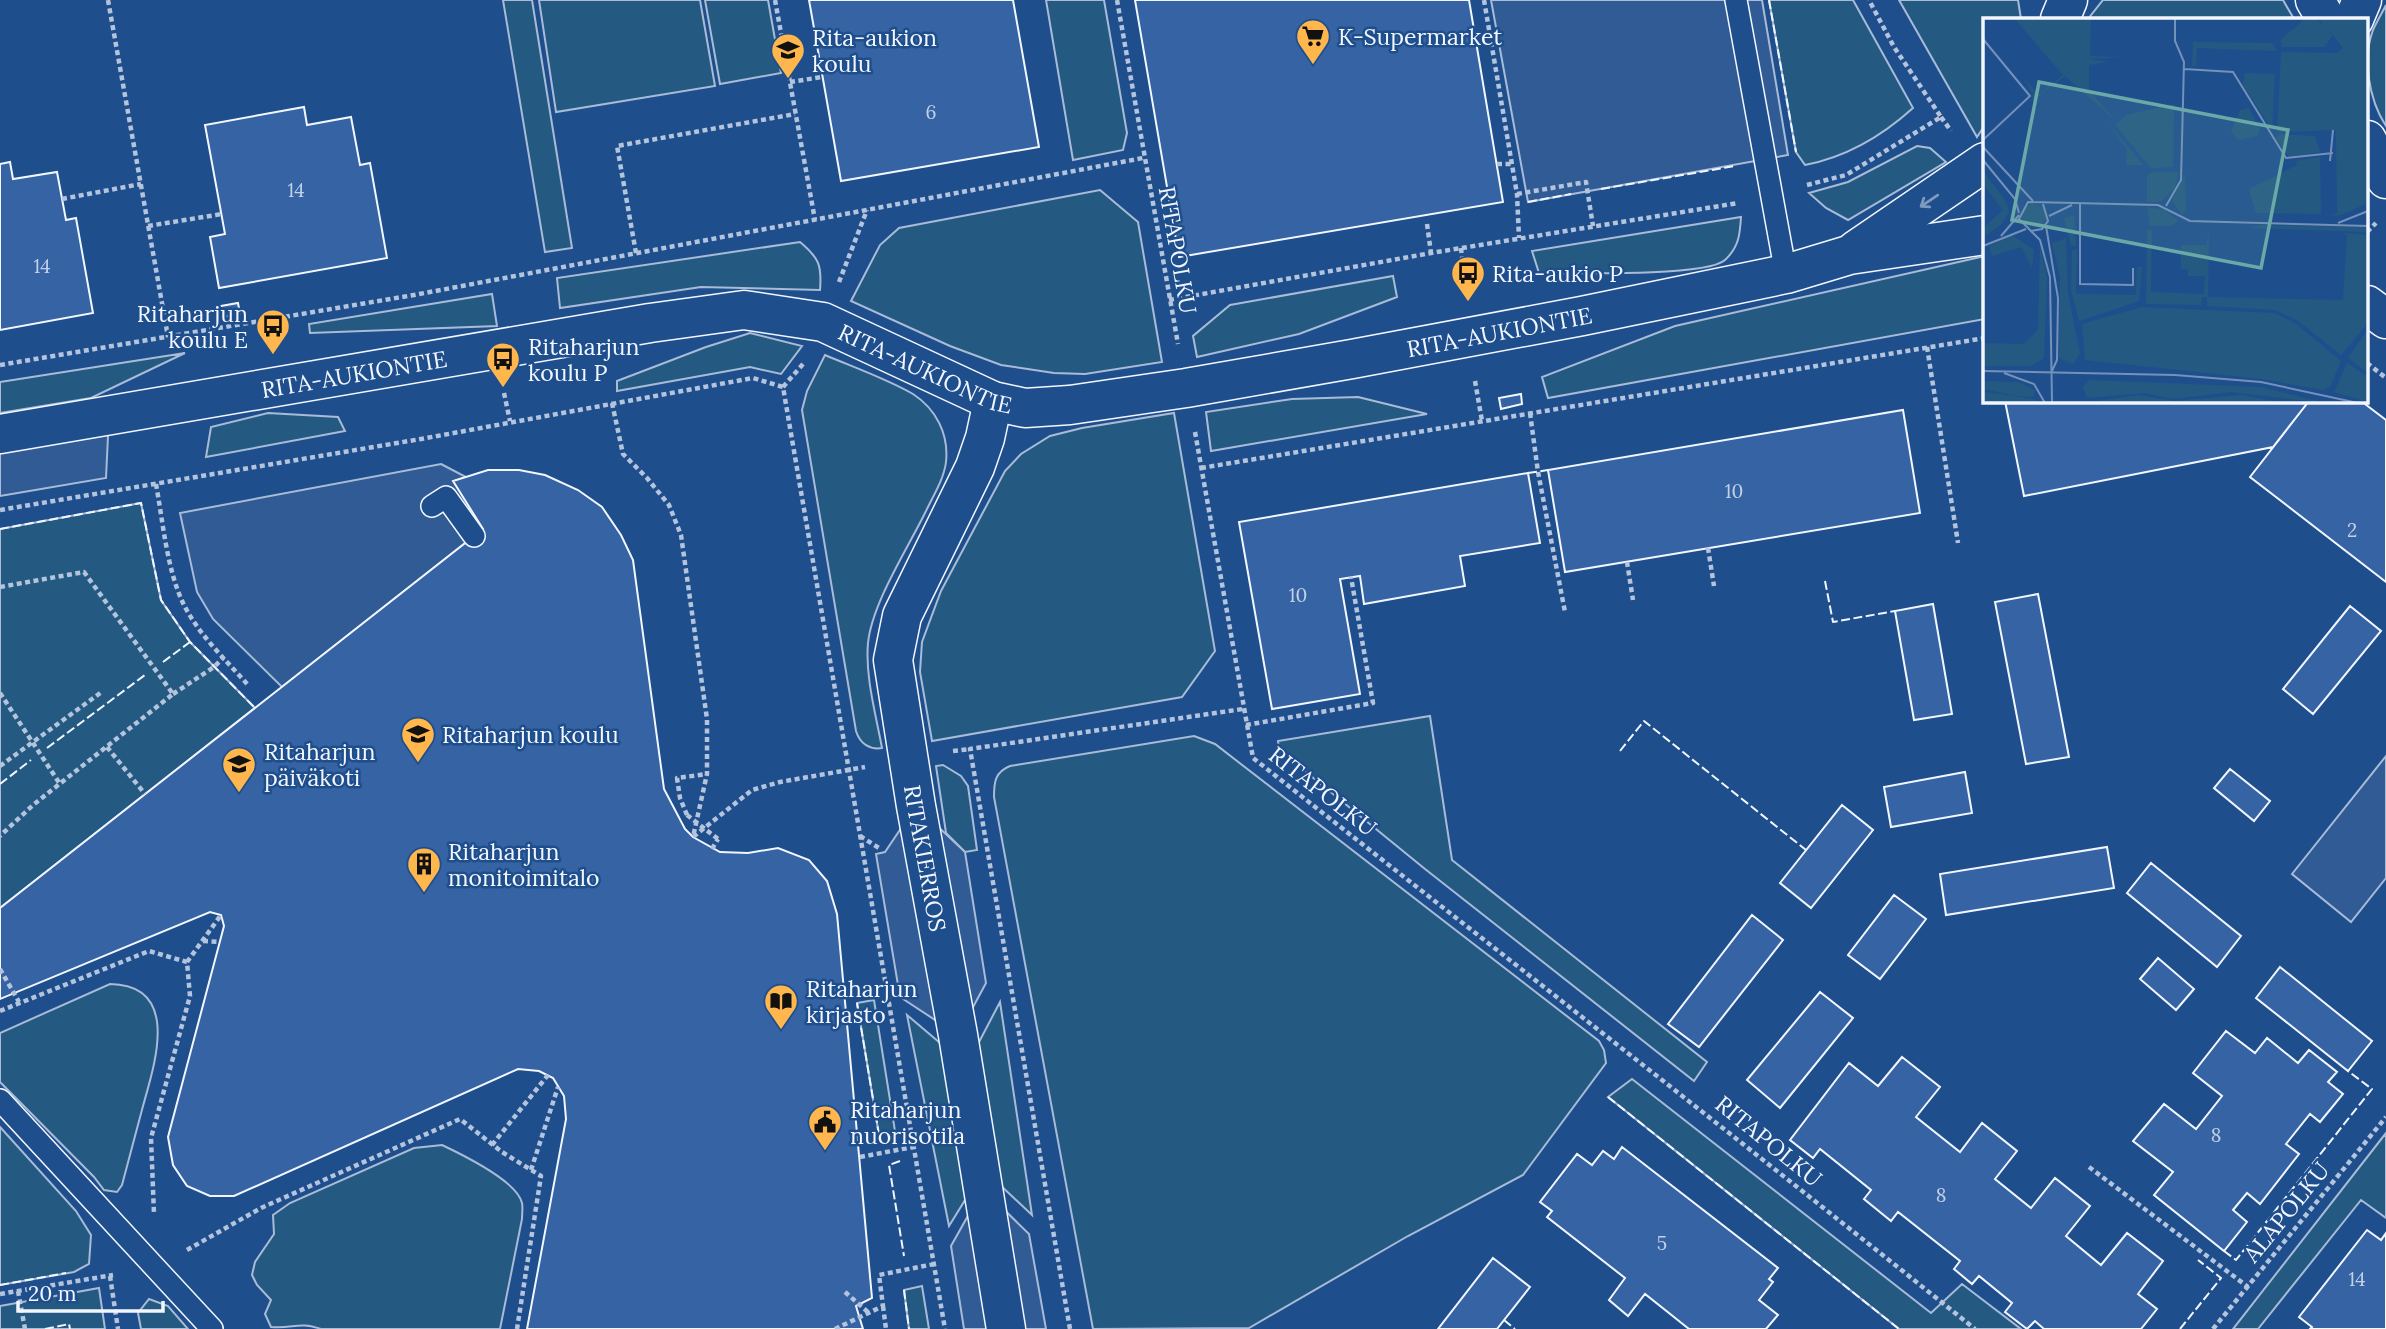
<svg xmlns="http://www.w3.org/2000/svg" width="2386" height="1329" font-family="Lora,serif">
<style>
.green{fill:#245a82;stroke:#a8bbd7;stroke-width:2}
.parking{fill:#305b95;stroke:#a8bbd7;stroke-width:2}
.building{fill:#3563a3;stroke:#f2f6ff;stroke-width:2}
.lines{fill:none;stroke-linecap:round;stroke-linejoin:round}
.service-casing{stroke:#f2f6ff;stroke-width:24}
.minor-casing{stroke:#f2f6ff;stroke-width:41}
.tertiary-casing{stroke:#f2f6ff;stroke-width:41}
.path{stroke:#b3c4dc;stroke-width:4.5;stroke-dasharray:5 3.5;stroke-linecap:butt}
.service{stroke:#1f4e8c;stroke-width:21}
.minor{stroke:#1f4e8c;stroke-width:38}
.tertiary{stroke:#1f4e8c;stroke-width:38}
.path-bridge{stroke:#b3c4dc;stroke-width:4.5;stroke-dasharray:5 3.5;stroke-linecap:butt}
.fence{stroke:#f2f6ff;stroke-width:2;stroke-dasharray:9 3.5;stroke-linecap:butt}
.oneway{stroke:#7e9ac0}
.labels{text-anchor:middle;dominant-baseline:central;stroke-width:5;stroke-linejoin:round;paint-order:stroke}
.number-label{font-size:19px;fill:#c3d1e8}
.poi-label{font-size:23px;fill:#f2f6ff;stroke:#1f4e8c;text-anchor:start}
.street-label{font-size:23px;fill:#f2f6ff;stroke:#1f4e8c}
.inset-road{fill:none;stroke:#7391ba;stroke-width:2}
.view{fill:#6aa9a8;fill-opacity:0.15;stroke:#6aa9a8;stroke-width:3.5}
.inset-edge{fill:none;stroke:#f2f6ff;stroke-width:3.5}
</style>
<rect width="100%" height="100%" fill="#1f4e8c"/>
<path class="green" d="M503,0H532L572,248L545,252Z
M539,0H700L715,86L556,112Z
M705,0H768L781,73L720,84Z
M1046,0H1104L1127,133L1123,150L1073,160Z
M1769,0H1853L1913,108C1882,136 1847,157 1805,165L1796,152Z
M1899,0H2018L2021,19H1985V125L1977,137Z
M2103,0H2283L2294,19H2088Z
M2386,5V126C2369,100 2362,59 2373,30C2377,21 2382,13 2386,5Z
M1917,146L1930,148L1946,162L1848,220L1826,208L1809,193L1848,182Z
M1100,190L1138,222L1162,362L1085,374L1054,373L1001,365L950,346L851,301L880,245L899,228Z
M1741,217C1740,234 1739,247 1725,260C1706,277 1571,273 1539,273L1532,251Z
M800,242C819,258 822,265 820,290L701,287L560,308L557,278Z
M1985,256V319L1548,398L1542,377L1675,326Z
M1393,276L1397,297L1299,334L1197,357L1193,336L1230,305Z
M492,294L497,326L310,333L309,324Z
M750,333L802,346L781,374L750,367L617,391V381L706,347Z
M185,353L91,398L0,413V382Z
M825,355C853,367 887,379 913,394C936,409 949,434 946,462C944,479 933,496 926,511C908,548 872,603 868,643C865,677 876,715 882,748C870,750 860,744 856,731L802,410L807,391Z
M1358,397L1427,414L1211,451L1206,412L1292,399Z
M268,413L338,417L345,431L206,457L211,427Z
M1174,413L1215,651L1182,697L932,741L920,672L922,642L941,591L1005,471L1021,454L1050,436L1082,428Z
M141,503L161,600L190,642L255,708L0,908V529Z
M1430,716L1452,860L1707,1062L1694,1081L1425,869L1279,750L1278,741Z
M1194,736L1215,744L1599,1041L1604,1050L1606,1063L1523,1175L1408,1236L1249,1328L1093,1329L994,797C994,782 995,772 1010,766Z
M943,765L961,776L968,786L977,850L965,852L946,833L936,766Z
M110,984C181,985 155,1063 143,1106C136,1132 129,1159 122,1185L117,1192L104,1190L94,1177L0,1082V1033Z
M874,1000L895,1131L879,1135L857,1003Z
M1000,1002L1032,1215L999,1184L978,1044Z
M907,1015L946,1048L970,1192L949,1226Z
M1632,1079L1931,1313L1962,1284L2021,1329H1899L1608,1097Z
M0,1127L76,1211L91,1235L89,1264L74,1272L0,1285Z
M2386,1133V1218L2361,1200L2258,1329H2233Z
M442,1145C461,1154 517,1181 522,1203C523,1207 522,1214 522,1219L500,1329H321C298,1321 294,1329 271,1327L265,1314L271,1300L257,1285L252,1275L255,1262L274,1234L273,1215L290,1203L414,1148Z
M922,1286L929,1329H909L904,1290Z
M99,1288L105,1329H0V1306Z
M149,1299L168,1306L188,1329H141L138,1313Z"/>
<path class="parking" d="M1491,0H1762L1788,155L1528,202Z
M109,415L106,478L0,496V434Z
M441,464L466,477L454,481L483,529L282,687L213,619L197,592L180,513Z
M2386,756V878L2351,922L2292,874Z
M916,806L965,852L986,983L958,1035L900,997L876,854L885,852Z
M983,1189L1029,1234L1046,1329H964L951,1246Z"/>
<path class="building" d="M809,0H1013L1039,147L841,181Z
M1135,0H1469L1503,202L1179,257Z
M304,107L307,125L351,117L360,165L370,163L387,258L219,288L210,237L225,234L205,125Z
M10,162L13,179L57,172L66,220L76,218L93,313L0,330V164Z
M238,303L240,314L217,318L215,307Z
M1521,394L1522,404L1501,409L1499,398Z
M2005,401H2309L2273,447L2024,496Z
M2309,401H2361L2386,420V582L2250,477Z
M1903,410L1920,513L1565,572L1548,470Z
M488,470H519L545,475L578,490L602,507L621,535L633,560L664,789L685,829L693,837L720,852L748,853L778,848L809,860L827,881L837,914L872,1298L856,1306L863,1329H527L566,1119L564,1096L553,1078L539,1071L518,1069L234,1196H210L187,1186L173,1165L168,1137L224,926L221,915L210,912L0,999V908L483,529L453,481Z
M1528,473L1540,543L1460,556L1465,586L1364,604L1360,576L1340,579L1360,694L1272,709L1239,522Z
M2038,594L2069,757L2026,764L1995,602Z
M1933,604L1952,714L1914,720L1895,611Z
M2350,606L2381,631L2313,714L2283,689Z
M2230,769L2270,801L2254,821L2214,788Z
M1965,772L1972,813L1891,827L1884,787Z
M1842,805L1873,830L1811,908L1780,883Z
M2107,847L2114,888L1946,915L1940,874Z
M2151,863L2241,936L2217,967L2127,893Z
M1894,895L1926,919L1880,979L1848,955Z
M1752,915L1783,940L1699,1047L1668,1024Z
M2158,958L2194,989L2176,1010L2140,979Z
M2280,967L2372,1041L2348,1071L2256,998Z
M1820,992L1853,1018L1780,1108L1747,1080Z
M2226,1031L2255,1053L2267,1038L2298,1063L2309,1050L2337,1072L2328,1082L2343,1094L2320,1122L2310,1114L2286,1144L2299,1154L2260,1204L2247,1193L2233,1210L2247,1222L2224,1251L2154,1195L2173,1172L2133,1141L2164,1104L2196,1129L2222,1096L2193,1073Z
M1902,1057L1940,1087L1916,1117L1960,1152L1982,1123L2017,1151L1995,1179L2031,1208L2055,1178L2090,1206L2066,1236L2101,1265L2127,1233L2163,1261L2138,1294L2157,1309L2141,1329H2044L2035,1321L2027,1329L2005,1312L2012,1303L1979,1276L1972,1284L1954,1269L1960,1261L1898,1212L1891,1221L1864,1199L1871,1190L1820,1149L1813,1158L1790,1140L1849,1063L1878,1086Z
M1622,1147L1778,1268L1769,1279L1773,1282L1759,1300L1778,1315L1766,1329H1689L1645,1294L1628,1316L1609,1300L1625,1278L1547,1217L1552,1211L1540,1202L1577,1154L1592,1165L1603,1151L1614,1159Z
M2367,1230L2381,1240L2386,1233V1329H2310L2312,1327L2299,1317Z
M1493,1258L1530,1287L1497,1329H1438Z"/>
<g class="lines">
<g class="service-casing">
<path id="service" d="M1736,0L1786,274
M432,506L446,497L474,536
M0,1100L212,1329"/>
</g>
<g class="minor-casing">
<g id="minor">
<path d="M2354,19L2362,0"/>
<path id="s1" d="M993,401L985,438L975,467L902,616L893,660L916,806L958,1035L1006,1329"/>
</g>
</g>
<g class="tertiary-casing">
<g id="tertiary">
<path d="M2315,0L2326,19"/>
<path d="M2060,19L2068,0"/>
<path d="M2367,140L2386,179"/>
<path d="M1856,250L1985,162"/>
<path d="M2367,305L2386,319"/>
<path id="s2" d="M0,434L650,323L744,310L823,322L993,401L1025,408L1070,405L1186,388L1352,359L1582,316L1786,274L1849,255L1985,235"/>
</g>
</g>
<path class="path" d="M108,0L168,337
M775,0L815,220
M1117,0L1178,344
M1484,0L1517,194L1519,238
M790,82L822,77
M1941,117L1951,131
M1497,164H1513
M1807,185L1846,175L1941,117L1894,47L1869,0
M1517,194L1586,182L1593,226
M62,199L141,184
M1427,224L1431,253
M148,226L222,214
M2367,232L2376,223
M1461,248L1466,292
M636,253L617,146L795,114
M839,282L867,210
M1169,300L1431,253L1738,203
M266,320L271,345
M1927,347L1958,543
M2367,363L2386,378
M803,364L783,387L945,1329
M0,365L414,295L1143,158
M1475,381L1482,421
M504,393L510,421
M612,403L623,454L647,478L669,505L681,535L707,719V774L693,837L752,790L780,782L865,767
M1530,413L1538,472L1565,612
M1195,432L1253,758C1494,948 1736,1137 1975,1329
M1201,468L1985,338
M156,484C163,522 167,571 184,605C199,635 226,660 248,685
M0,510L421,439L753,378L783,387
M1708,548L1714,586
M1627,562L1633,600
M0,587L84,572L173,694L33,805L0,836
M0,693L60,784
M173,694L214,667L224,657
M1246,725L1373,703L1351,577
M107,747L145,794
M953,751L970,749
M0,766L103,691
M687,815L680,798L677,778L707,774
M860,836L879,848
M712,849L718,839
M203,941L220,942
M187,962L221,915
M0,969L19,1002
M0,1011L149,951L187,962L190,996L151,1138L154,1214
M492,1145L548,1075
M860,1157L913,1147
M2089,1167L2248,1287
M531,1170L558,1087
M187,1250L261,1208L460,1119L502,1152L541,1176L517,1329
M110,1276L118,1329
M18,1291L25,1329
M845,1292L869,1313
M0,1294L113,1275
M883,1306L886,1329
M835,1329L883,1306L879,1275L934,1264
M1070,1329L970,749L1243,709
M2213,1329L2386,1117"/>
<use href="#service" class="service"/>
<use href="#minor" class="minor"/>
<use href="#tertiary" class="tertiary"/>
<path class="path-bridge" d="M687,815L718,839"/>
<path class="fence" d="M1769,0L1796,152
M1601,189L1735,166
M1528,202L1571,194
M1528,473L1548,470
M0,529L141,503L161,600L190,642L255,708
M1825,581L1833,622L1895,611
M163,662L190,642
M47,748L145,675
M1620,751L1644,721L1806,850
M0,784L31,760
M857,1003L879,1135L895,1131
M1608,1097L1899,1329
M900,1161L889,1165L904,1256
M2224,1251L2236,1260L2372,1089L2348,1071
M0,1285L66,1273
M904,1290L909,1329
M1504,1320L1515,1329
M45,1329L69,1324L70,1329
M2180,1329L2221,1278L2198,1260"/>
</g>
<defs><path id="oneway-shaft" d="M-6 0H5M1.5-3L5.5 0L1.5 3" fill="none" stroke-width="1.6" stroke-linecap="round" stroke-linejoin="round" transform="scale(1.75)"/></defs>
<use class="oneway" href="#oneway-shaft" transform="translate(1929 201) rotate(146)"/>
<defs>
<g id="supermarket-pin" transform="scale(1.75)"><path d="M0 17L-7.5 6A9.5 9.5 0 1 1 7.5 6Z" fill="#ffb74d" stroke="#1f4e8c"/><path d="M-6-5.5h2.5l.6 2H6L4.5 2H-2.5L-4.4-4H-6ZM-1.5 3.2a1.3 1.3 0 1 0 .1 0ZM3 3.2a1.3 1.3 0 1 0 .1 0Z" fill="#111"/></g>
<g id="school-pin" transform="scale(1.75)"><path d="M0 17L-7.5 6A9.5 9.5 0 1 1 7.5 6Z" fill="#ffb74d" stroke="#1f4e8c"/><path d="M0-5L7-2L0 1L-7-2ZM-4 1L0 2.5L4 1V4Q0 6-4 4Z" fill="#111"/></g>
<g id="bus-pin" transform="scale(1.75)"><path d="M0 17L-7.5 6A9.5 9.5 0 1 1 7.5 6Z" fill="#ffb74d" stroke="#1f4e8c"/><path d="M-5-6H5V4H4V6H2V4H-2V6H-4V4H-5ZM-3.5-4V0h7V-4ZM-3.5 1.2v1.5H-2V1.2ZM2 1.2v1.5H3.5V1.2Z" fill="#111"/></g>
<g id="building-pin" transform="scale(1.75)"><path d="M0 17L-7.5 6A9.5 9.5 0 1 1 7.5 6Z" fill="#ffb74d" stroke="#1f4e8c"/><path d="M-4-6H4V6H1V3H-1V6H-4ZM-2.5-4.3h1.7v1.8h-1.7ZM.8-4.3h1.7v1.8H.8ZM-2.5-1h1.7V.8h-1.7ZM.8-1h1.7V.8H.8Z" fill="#111"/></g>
<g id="library-pin" transform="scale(1.75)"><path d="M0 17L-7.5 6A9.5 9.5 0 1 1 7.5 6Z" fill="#ffb74d" stroke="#1f4e8c"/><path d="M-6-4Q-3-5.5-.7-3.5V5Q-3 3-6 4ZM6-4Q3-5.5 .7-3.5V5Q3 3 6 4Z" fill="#111"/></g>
<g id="civic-pin" transform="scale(1.75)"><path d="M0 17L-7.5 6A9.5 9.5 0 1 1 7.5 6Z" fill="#ffb74d" stroke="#1f4e8c"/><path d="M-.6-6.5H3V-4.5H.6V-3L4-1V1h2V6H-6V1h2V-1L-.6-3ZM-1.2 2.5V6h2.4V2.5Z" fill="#111"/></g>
</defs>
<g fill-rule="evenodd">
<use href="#supermarket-pin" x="1313" y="36"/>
<use href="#school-pin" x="788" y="50"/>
<use href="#bus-pin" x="1468" y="273"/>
<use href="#bus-pin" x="273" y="326"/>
<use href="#bus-pin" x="503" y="359"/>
<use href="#school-pin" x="418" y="734"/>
<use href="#school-pin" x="239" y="764"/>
<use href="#building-pin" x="424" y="864"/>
<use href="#library-pin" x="781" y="1001"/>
<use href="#civic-pin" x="825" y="1122"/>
</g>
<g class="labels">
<g class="number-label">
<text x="931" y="112">6</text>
<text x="296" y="190">14</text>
<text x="42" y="266">14</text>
<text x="1734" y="491">10</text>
<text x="2352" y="530">2</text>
<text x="1298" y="595">10</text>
<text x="2216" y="1135">8</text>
<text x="1941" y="1195">8</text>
<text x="1662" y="1243">5</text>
<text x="2357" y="1279">14</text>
</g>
<g class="poi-label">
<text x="1338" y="36">K-Supermarket</text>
<text x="812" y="37">Rita-aukion<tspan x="812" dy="26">koulu</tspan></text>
<text x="1492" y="273">Rita-aukio P</text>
<text x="248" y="313" text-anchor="end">Ritaharjun<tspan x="248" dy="26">koulu E</tspan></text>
<text x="528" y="346">Ritaharjun<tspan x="528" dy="26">koulu P</tspan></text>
<text x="442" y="734">Ritaharjun koulu</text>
<text x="264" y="751">Ritaharjun<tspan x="264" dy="26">päiväkoti</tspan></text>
<text x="448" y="851">Ritaharjun<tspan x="448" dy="26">monitoimitalo</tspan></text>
<text x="806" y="988">Ritaharjun<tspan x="806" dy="26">kirjasto</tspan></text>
<text x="850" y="1109">Ritaharjun<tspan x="850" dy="26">nuorisotila</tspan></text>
</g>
<g class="street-label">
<text transform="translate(1178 250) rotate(80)">RITAPOLKU</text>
<text stroke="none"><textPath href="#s2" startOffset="1535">RITA-AUKIONTIE</textPath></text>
<text stroke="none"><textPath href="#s2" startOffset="947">RITA-AUKIONTIE</textPath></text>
<text stroke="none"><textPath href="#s2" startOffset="359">RITA-AUKIONTIE</textPath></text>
<text transform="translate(1323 791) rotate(38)">RITAPOLKU</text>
<text stroke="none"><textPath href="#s1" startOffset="480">RITAKIERROS</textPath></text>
<text transform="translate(1769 1141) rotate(39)">RITAPOLKU</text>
<text transform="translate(2286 1212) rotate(-51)">ALAPOLKU</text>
</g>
</g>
<g transform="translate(1983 18)">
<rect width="385" height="385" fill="#1f4e8c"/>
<path d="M31,0H108L107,38L141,39L106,41L124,44L106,47V72L133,103L82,58L48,84L50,76L40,59L56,77L80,57ZM323,0H332L341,8L336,0H385V185L358,197L348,198L354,194L353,112L294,114L298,34L354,35L360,30L344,10L349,18L342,29H299L297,22ZM210,24L289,25L294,33L214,30L213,48H209ZM262,55L292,56L289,112L260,67ZM191,86L190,149L168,150L132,107L143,97ZM266,90L277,112L274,118L255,122L248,113L257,92ZM123,103L147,131L160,147H143L144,131ZM296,116L332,118L337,134L306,139L293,120ZM337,139L338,196L273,195L266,171L314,147L313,143ZM0,153L24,185L26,194L19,206L0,219V210L20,192L0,166ZM169,154H196L192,170L177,184H164V158ZM202,155L203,191L199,197L189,183ZM39 198a12 12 0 1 1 24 0a12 12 0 1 1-24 0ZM164,189L181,192L195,202L189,208H167ZM91,197L93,228H88L81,200ZM277,207L385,209V214L266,210ZM164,212H169L168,274L221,276L222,258H205V251H198V227H223L226,213L225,279L360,282L364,218L358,215L385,217V305L358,337L315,303L292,292L224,288V279H219L218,287L163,286ZM29,217L51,232L49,249L38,229L9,238L6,228ZM83,220L85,275L97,336L90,346L76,340L77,259L69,225ZM57,228L64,259L61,340L48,348H0V325L41,326L55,312ZM89,232H94L93,276L153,277L154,249H159L156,283L96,303L88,271ZM159,289L291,295L312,305L358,343L347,369L340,372L279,361L102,342L99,306ZM385,311V355L365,340ZM364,345L385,359V384L351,374ZM107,362L278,369L342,385L247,374L190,381L161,375L104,380L100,368ZM0,363L35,364L52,372L50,379L34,378L0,371ZM2,374L51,381L59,385H0ZM156,377L191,383L258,377L302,385H100Z" fill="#245a82"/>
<path class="inset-road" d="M0,21L47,78L0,122M201,51L250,54L303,140L350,135M0,129L50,183M0,142L32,181L36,195M347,143L350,112M97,186V266L150,267V250M183,188L198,162L201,44L192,23V0M66,198L89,187M355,205L385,193M63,208L75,280L74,342L69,353M48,213L59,211L65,203L60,186M18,218L36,197M0,228L43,211M0,353L192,357L278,364L375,385M21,355L51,366L62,385M69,385L67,259L57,222L36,201L45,184L175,187L207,203L385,208"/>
<path class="view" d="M56,64L305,112L278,250L29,202Z"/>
<rect width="385" height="385" class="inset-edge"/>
</g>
<path d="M18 1301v10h145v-10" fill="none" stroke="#f2f6ff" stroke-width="3.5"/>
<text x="28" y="1301" font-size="21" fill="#f2f6ff" stroke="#1f4e8c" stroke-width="5" paint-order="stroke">20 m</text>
</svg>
